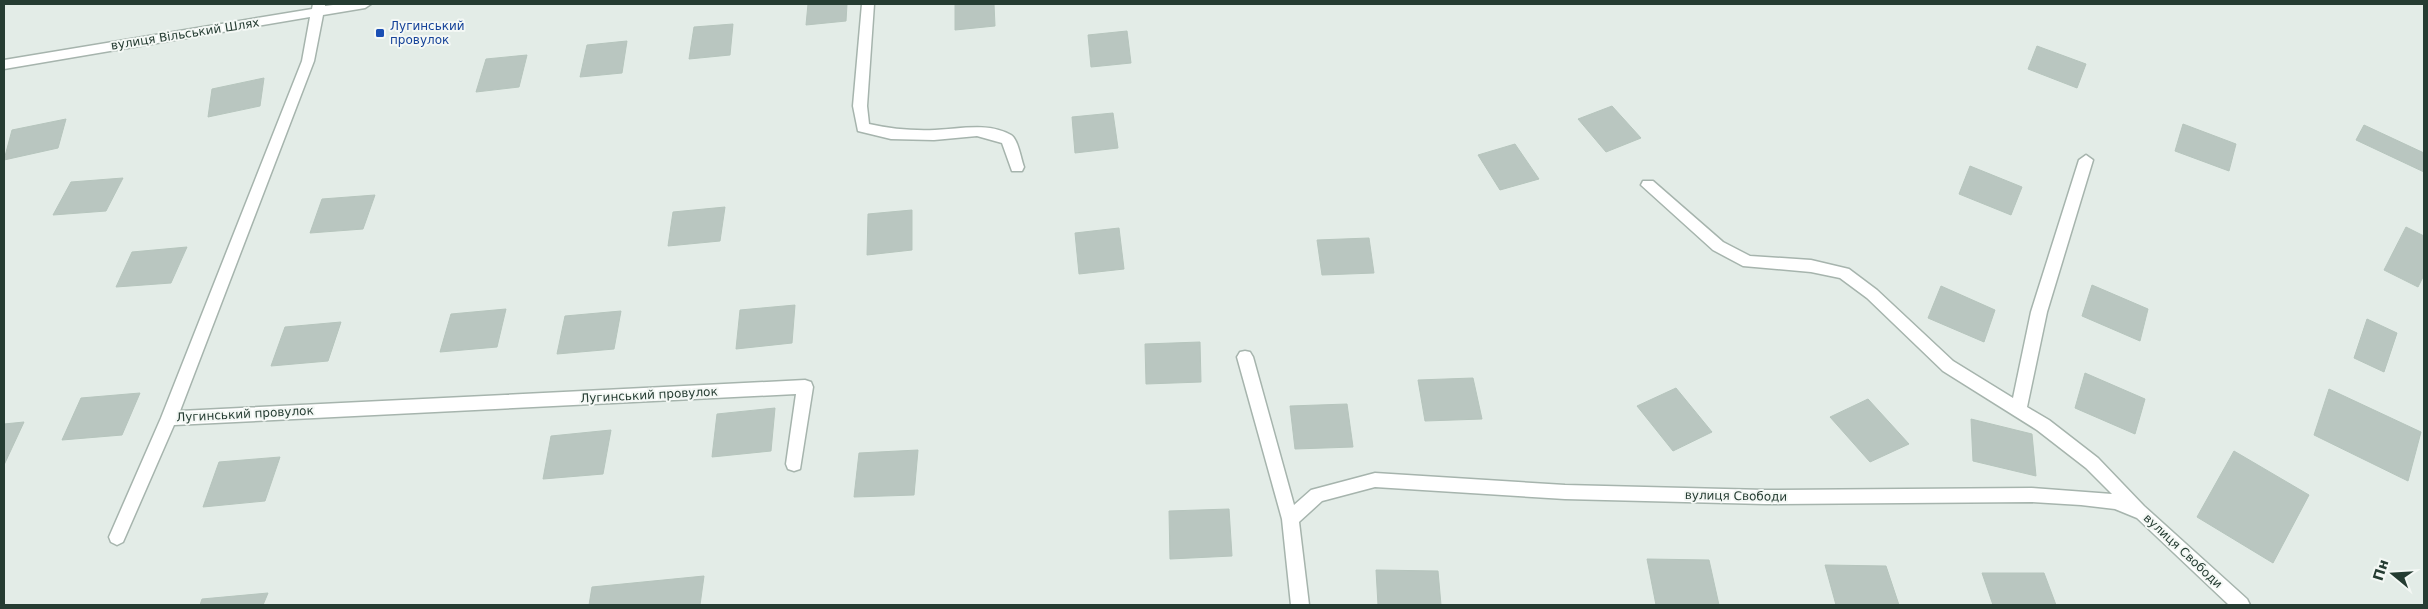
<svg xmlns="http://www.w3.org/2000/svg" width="2428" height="609" font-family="'DejaVu Sans',sans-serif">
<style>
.building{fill:#b9c6c0;stroke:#b6c5bd}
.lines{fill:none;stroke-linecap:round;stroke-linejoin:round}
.minor-casing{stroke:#a6b4ad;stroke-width:3}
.minor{fill:#fff;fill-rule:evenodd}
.transit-dot{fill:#1a4fb4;stroke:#f4f8f5;stroke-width:2}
.labels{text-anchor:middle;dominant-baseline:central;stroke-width:4;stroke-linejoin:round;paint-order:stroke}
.transit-label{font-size:12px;fill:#164399;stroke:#f4f8f5;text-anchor:start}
.street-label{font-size:12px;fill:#253c32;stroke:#f4f8f5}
</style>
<rect width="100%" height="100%" fill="#e3ece7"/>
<path class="building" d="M808,4H847L846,21L806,25Z
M955,4H994L995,26L955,30Z
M733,24L730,55L689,59L694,27Z
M1127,31L1131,63L1091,67L1088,35Z
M627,41L622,73L580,77L587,45Z
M2037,46L2086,64L2077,88L2028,69Z
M527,55L519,87L476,92L486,59Z
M264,78L260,106L208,117L212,89Z
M1612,106L1641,138L1606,152L1578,119Z
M1113,113L1118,148L1075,153L1072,117Z
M66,119L58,148L4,160L12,130Z
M2183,124L2236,144L2229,171L2175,151Z
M2364,125L2424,153V172L2356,140Z
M1515,144L1539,179L1500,190L1478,155Z
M1970,166L2022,187L2011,215L1959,194Z
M123,178L106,211L53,215L71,182Z
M375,195L363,229L310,233L322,199Z
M725,207L720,241L668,246L673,212Z
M912,210V250L867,255L868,214Z
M2406,227L2424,236V275L2418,287L2384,270Z
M1119,228L1124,269L1079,274L1075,233Z
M1369,238L1374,273L1322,275L1317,240Z
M187,247L171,283L116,287L132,252Z
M2092,285L2148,309L2140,341L2082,316Z
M1941,286L1995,310L1984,342L1928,318Z
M795,305L792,343L736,349L740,310Z
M506,309L497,347L440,352L451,314Z
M621,311L614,349L557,354L565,316Z
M2367,319L2397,333L2384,372L2354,358Z
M341,322L328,361L271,366L285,327Z
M1200,342L1201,382L1146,384L1145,344Z
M2085,373L2145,399L2135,434L2075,408Z
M1473,378L1482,419L1425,421L1418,380Z
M1676,388L1712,432L1673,451L1637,406Z
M2329,389L2421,432L2408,481L2314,435Z
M140,393L122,435L62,440L81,398Z
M1868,399L1909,444L1870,462L1830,417Z
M1347,404L1353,447L1295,449L1290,406Z
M775,408L771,451L712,457L717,414Z
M1971,419L2032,434L2036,476L1973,461Z
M24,422L4,465V424Z
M611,430L603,474L543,479L551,436Z
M918,450L914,495L854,497L859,453Z
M2234,451L2309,495L2273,563L2197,517Z
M280,457L265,501L203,507L219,462Z
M1229,509L1232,556L1170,559L1169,511Z
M1647,559L1709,560L1719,605H1656Z
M1825,565L1886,566L1899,605H1836Z
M1376,570L1438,571L1441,605H1378Z
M1982,573H2044L2056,605H1993Z
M704,576L700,605H589L592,587Z
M268,593L263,605H200L202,599Z"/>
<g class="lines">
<g class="minor-casing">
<path id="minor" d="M313,4H325V6L341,4H371L365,8L323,15L314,61L180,411L805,380L811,382L813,387L800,469L794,471L788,469L786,464L796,394L174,425L123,542L117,545L111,542L109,537L161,418L302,61L310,17L4,69V60L312,9Z
M862,4H874L867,106L869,124C891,129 913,131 935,130C959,129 989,122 1011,135C1018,139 1021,159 1024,167L1022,171H1012L1002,143L977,136L934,140L891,139L858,131L853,106Z
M2086,155L2093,160L2047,312L2027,407L2049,420L2098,458L2144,506L2247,599L2250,605H2229L2137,518L2115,509L2081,505L2032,502L1765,504L1565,499L1375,487L1322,501L1299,522L1309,605H1291L1282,519L1237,357L1240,352L1245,351L1250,352L1253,357L1294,505L1311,490L1375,473L1565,485L1765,490L2032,488L2112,494L2086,468L2037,430L1943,371L1867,298L1840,278L1811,272L1743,266L1713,250L1641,185L1643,181H1653L1723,242L1750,256L1811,260L1849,269L1877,290L1953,361L2013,398L2031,312L2079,160Z"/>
</g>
<use href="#minor" class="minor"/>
</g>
<rect class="transit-dot" x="375" y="28" width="10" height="10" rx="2.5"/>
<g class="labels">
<g class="transit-label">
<text x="390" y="26">Лугинський<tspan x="390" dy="14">провулок</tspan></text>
</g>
<g class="street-label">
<text transform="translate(185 34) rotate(-9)">вулиця Вільський Шлях</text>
<text transform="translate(649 395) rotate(-3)">Лугинський провулок</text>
<text transform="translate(245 414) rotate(-3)">Лугинський провулок</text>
<text transform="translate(1736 496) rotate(1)">вулиця Свободи</text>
<text transform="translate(2183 551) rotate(43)">вулиця Свободи</text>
</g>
</g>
<rect width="2428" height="609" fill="none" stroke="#253c32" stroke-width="10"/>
<g transform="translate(2393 574) rotate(288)" stroke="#f4f8f5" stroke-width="4" paint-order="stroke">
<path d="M0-4L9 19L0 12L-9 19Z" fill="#253c32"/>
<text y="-8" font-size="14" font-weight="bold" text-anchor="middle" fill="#253c32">Пн</text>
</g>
</svg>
